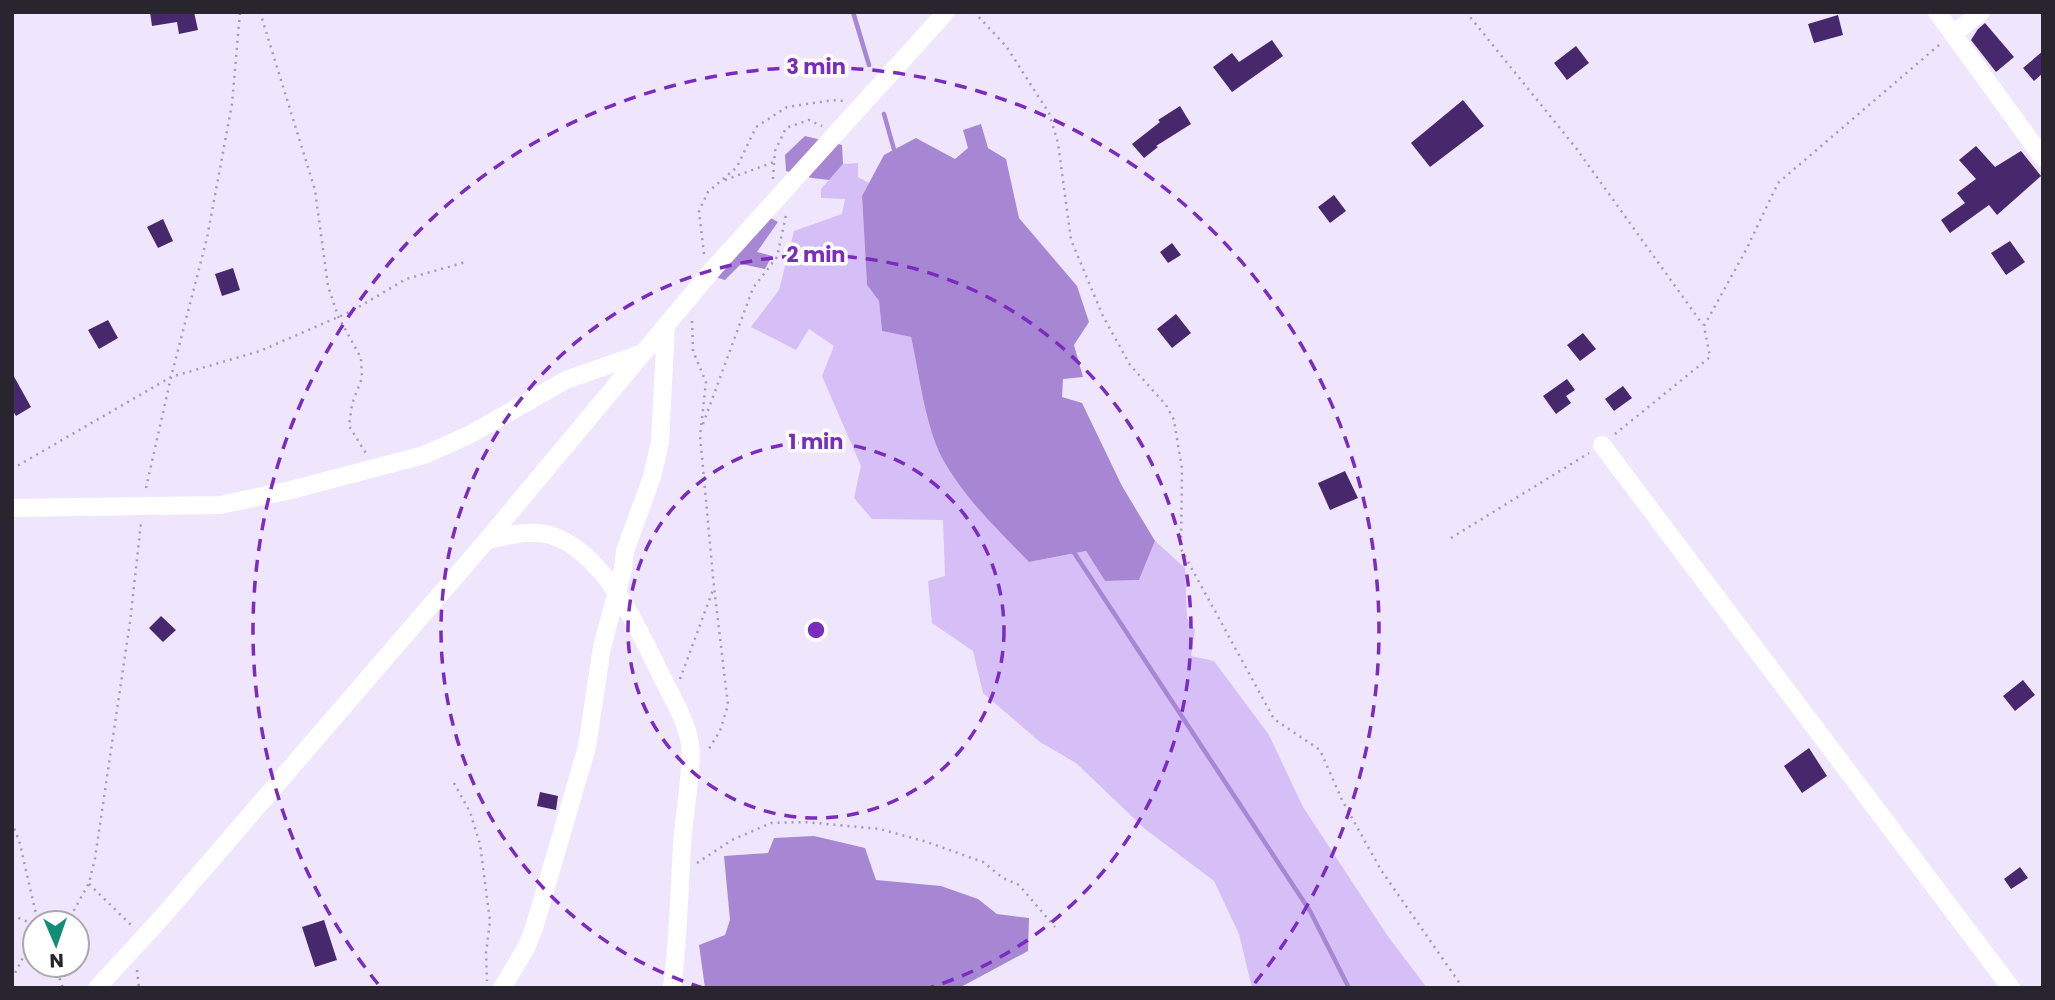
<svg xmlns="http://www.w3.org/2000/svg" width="2055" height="1000" font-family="Poppins,sans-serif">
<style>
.green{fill:#d6bff7}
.water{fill:#a787d3}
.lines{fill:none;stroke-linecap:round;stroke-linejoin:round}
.stream{stroke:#a787d3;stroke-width:4.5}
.building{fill:#48286c}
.path{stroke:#a49daf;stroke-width:2.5;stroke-dasharray:2 5;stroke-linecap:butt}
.minor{stroke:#fff;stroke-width:18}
.ring{fill:none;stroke:#7b2cbf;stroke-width:3.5;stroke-dasharray:12 9}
.centre{fill:#7b2cbf;stroke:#fff;stroke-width:3.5}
.ring-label{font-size:21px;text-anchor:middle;font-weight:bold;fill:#7b2cbf;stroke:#fff;stroke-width:7;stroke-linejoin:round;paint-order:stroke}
</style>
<rect width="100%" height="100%" fill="#efe6fe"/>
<path class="green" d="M858,163V177L869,183L862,196L867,285L879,301L882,331L911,337C919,373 925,425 942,458C964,498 997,529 1029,562L1086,551L1105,581L1139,580L1155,541L1185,568L1187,618L1195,630L1191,656L1214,661L1269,735L1303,807L1387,935L1427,988H1252L1239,934L1214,881L1145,829L1076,763L1040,742L983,693L973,651L932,623L928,581L945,576L943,520L872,519L854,498L861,466L822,376L834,346L809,329L796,350L751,327L779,290L794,231L842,214L845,199L821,198V189L843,164Z"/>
<path class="water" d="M981,124L988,148L1006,159L1019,218L1077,286L1089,322L1074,345L1083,377L1063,379L1062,397L1082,403L1122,486L1155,541L1139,580L1105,581L1086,551L1029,562C997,529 964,498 942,458C925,425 919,373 911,337L882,331L879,301L867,285L862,196L884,155L916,138L955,159L968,148L963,130Z
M805,136L842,145L843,164L829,180L812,178L786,171L785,155Z
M769,217L778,222L757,252L772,256L765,269L741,264L725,280L715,277Z
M814,836L865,848L876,880L941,886L978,899L997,914L1029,918L1028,951L959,988H705L699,945L725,935L730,920L724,856L768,853L774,838Z"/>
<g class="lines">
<path class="stream" d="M853,12L869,65
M884,114L895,153
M1073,551L1310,911L1349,988"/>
</g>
<path class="building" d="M150,12H194L198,30L179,34L177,22L152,26Z
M1838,15L1843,35L1814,43L1808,24Z
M1985,23L2014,57L1996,72L1971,40L1978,29Z
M1272,40L1283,56L1232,92L1213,67L1232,53L1239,62Z
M1576,46L1589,63L1567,80L1554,63Z
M2043,51V73L2034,81L2023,68Z
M1463,100L1484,126L1430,167L1411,143Z
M1180,106L1191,124L1156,146L1158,147L1144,158L1132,144L1160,122L1158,120Z
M1976,146L1995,167L2021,151L2041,176L1997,215L1989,205L1950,233L1941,220L1965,203L1957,193L1976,179L1959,160Z
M1334,195L1346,211L1330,223L1318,207Z
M163,219L173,241L158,248L147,227Z
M2010,241L2025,262L2006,275L1991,253Z
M1172,243L1181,255L1168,263L1160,252Z
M233,268L240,290L222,296L215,274Z
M1176,314L1191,333L1172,348L1157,329Z
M108,320L118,338L99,349L88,330Z
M1583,333L1596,349L1580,361L1567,345Z
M12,373L31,407L16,416L12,409Z
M1567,379L1575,390L1566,396L1571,403L1556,414L1543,396Z
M1623,386L1632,398L1614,411L1605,399Z
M1345,471L1358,498L1330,510L1318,483Z
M161,616L176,630L163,642L149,628Z
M2023,680L2035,695L2015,711L2003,696Z
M1809,748L1827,776L1802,793L1784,766Z
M540,792L558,796L556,810L537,806Z
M2020,867L2028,878L2011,889L2004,879Z
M324,920L337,960L315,967L302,927Z"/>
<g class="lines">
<path class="path" d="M260,12L315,190L328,286L338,316L361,358L362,378L352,404L349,426L367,455
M974,12L1006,46L1049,113L1058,143L1071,240L1103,316L1130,365L1166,405L1174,420L1182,469L1181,549L1274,719L1320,750L1342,800L1381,870L1463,988
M1466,12L1576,148L1703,325
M773,179L775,151L786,128L809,120L822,126
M725,180L774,162
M704,254L699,211L708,192L737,167L756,127L787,107L833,100L845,101
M692,321L693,351L706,382L700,436L714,587L728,705L720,731L707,752
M703,424L753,288L777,257L786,215
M1615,434L1710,357L1704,326L1746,250L1778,183L1939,45
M12,469L171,377L260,351L352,311L406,279L466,262
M146,488L171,377L207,238L232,104L240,12
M1451,538L1589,453
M680,679L713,590
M454,783L470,812L480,844L490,921L486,953L487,981
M12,822L20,844L38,923
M697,863L732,840L771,823L805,822L880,829L927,842L983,862L1003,878L1019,885L1055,927
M89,884L131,925
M12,915L35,925
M67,923L89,883L95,858L130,622L141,523
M55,965L63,988
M137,970L139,988
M12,979L35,934"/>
<path class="minor" d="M1937,12L2043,158
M1953,34L1981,12
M1602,445L2011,988
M12,508L220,505L291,490L424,455L469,435L566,380L643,353
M487,540C508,536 530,529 550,535C605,551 640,632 663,679C673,699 686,720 690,743C693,764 685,810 683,833C679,885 679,936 672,988
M97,988L164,915L487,540L714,268L946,12
M502,988L526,948L534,928L587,747L602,647L623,569L625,551L652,477L660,442L666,325"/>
</g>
<g class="ring">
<circle cx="816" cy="630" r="188"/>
<path d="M703 988A375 375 0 1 1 929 988"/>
<path d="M378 984A563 563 0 1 1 1254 984"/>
</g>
<circle cx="816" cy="630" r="10" class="centre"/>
<g class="ring-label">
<text x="816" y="74">3 min</text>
<text x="816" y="262">2 min</text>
<text x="816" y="449">1 min</text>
</g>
<rect width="2055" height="1000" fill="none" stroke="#29252e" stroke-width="28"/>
<g transform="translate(56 944) rotate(178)"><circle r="33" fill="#ffffff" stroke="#a9a8ab" stroke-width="2"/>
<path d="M0-5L12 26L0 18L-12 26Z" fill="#108f76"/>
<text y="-10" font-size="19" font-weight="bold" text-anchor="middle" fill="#29252e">N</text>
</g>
</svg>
